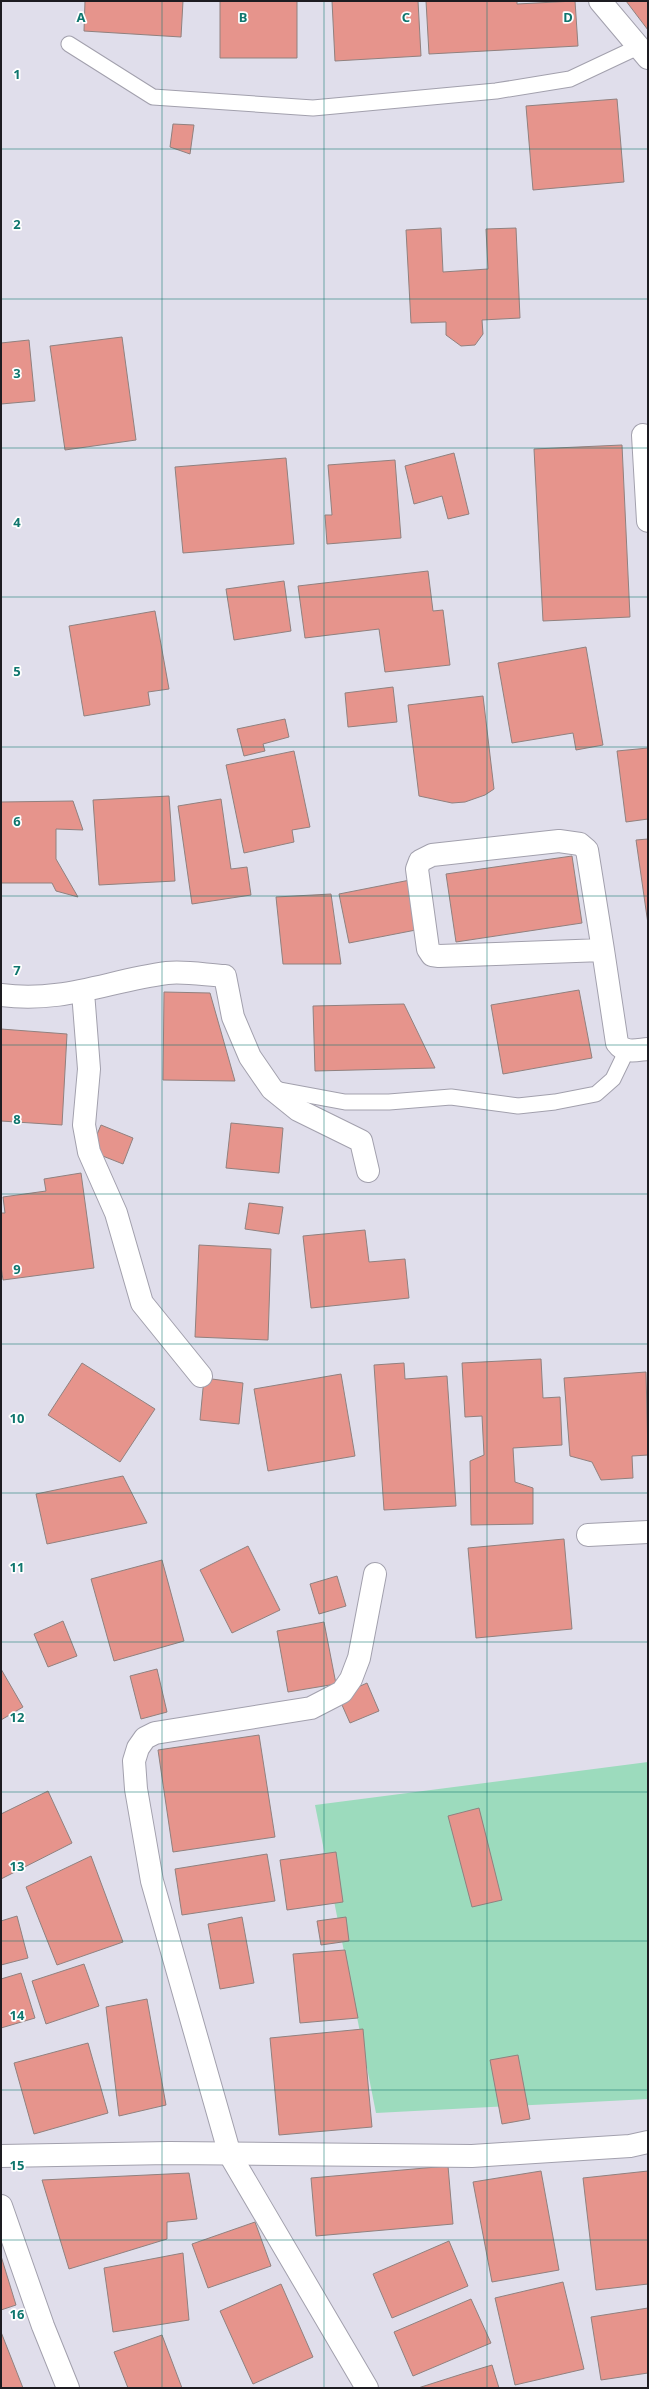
<svg xmlns="http://www.w3.org/2000/svg" width="649" height="2389" font-family="'Noto Sans',sans-serif">
<style>
.green{fill:#9cdbbd}
.building{fill:#e6948c;stroke:#90817f}
.lines{fill:none;stroke-linecap:round;stroke-linejoin:round}
.service-casing{stroke:#a2a0ad;stroke-width:17}
.minor-casing{stroke:#a2a0ad;stroke-width:24}
.tertiary-casing{stroke:#a2a0ad;stroke-width:24}
.service{stroke:#fff;stroke-width:15}
.minor{stroke:#fff;stroke-width:22}
.tertiary{stroke:#fff;stroke-width:22}
.grid{fill:none;stroke:#0f766e;stroke-width:1;stroke-opacity:0.55}
.grid-label{font-size:13px;text-anchor:middle;font-weight:bold;fill:#0f766e;stroke:#fff;stroke-width:3.5;stroke-linejoin:round;paint-order:stroke}
</style>
<rect width="100%" height="100%" fill="#e0deeb"/>
<path class="green" d="M648,1762V2099L376,2113L315,1805Z"/>
<path class="building" d="M85,1H183L181,37L84,31Z
M220,1H297V58H220Z
M332,1H418L421,56L335,61Z
M426,1H517V4L575,1L578,46L429,54Z
M626,1H648V30Z
M617,99L624,182L533,190L526,106Z
M173,124L194,125L190,154L170,147Z
M441,228L443,272L488,269L486,229L516,228L520,318L482,320L483,334L475,345L461,346L446,335V322L411,323L406,230Z
M122,337L136,440L65,450L50,346Z
M29,340L35,401L1,404V343Z
M622,445L630,617L543,621L534,449Z
M454,453L469,514L448,519L442,496L414,504L405,466Z
M286,458L294,544L183,553L175,467Z
M395,460L401,538L327,544L325,515H332L328,465Z
M428,571L433,611L443,610L450,665L385,672L379,629L305,638L298,586Z
M284,581L291,631L234,640L226,589Z
M155,611L169,689L148,692L150,705L84,716L69,626Z
M586,647L603,745L576,750L573,733L512,743L498,663Z
M393,687L397,722L348,727L345,693Z
M483,696L494,789L485,795L465,802L452,803L419,796L408,705Z
M285,719L289,737L263,744L265,751L244,756L237,729Z
M648,748V819L626,822L617,751Z
M294,751L310,827L292,830L294,842L244,853L226,765Z
M169,796L175,881L99,885L93,800Z
M221,799L231,869L247,867L251,895L192,904L178,806Z
M73,801L83,830L56,829V859L78,897L56,891L52,883H1V802Z
M648,839V924L636,840Z
M572,856L582,923L456,942L446,874Z
M410,880L421,929L349,943L339,894Z
M331,894L341,964H283L276,897Z
M579,990L592,1058L503,1074L491,1005Z
M164,992L210,993L235,1081L163,1080Z
M404,1004L435,1068L315,1071L313,1006Z
M1,1029L67,1034L62,1125L1,1121Z
M231,1123L283,1128L279,1173L226,1168Z
M101,1125L133,1138L123,1164L90,1151Z
M81,1173L94,1268L3,1280L1,1266V1213H5L3,1197L46,1191L44,1179Z
M249,1203L283,1207L279,1234L245,1229Z
M365,1230L369,1262L405,1259L409,1298L311,1308L303,1236Z
M199,1245L271,1249L268,1340L195,1337Z
M541,1359L543,1398L560,1397L562,1445L513,1448L515,1482L533,1488V1524L471,1525L470,1461L484,1455L482,1416L465,1417L462,1363Z
M82,1363L155,1409L120,1462L48,1415Z
M404,1363L405,1379L447,1376L456,1506L384,1510L374,1365Z
M646,1372L648,1455L632,1456L633,1478L601,1480L592,1462L570,1456L564,1378Z
M341,1374L355,1456L268,1471L254,1389Z
M204,1378L243,1383L239,1424L200,1420Z
M123,1476L147,1523L47,1544L36,1494Z
M564,1539L572,1629L476,1638L468,1548Z
M248,1546L280,1610L232,1633L200,1570Z
M162,1560L184,1641L114,1661L91,1579Z
M337,1576L346,1606L319,1614L310,1584Z
M63,1621L77,1656L48,1667L34,1634Z
M324,1622L336,1684L288,1692L277,1631Z
M1,1669L23,1707L1,1720Z
M157,1669L167,1712L141,1719L130,1676Z
M367,1683L379,1711L350,1723L338,1696Z
M259,1735L275,1837L173,1852L158,1750Z
M48,1791L72,1843L1,1879V1814Z
M479,1808L502,1900L472,1907L448,1816Z
M336,1852L343,1902L287,1910L280,1860Z
M267,1854L275,1901L182,1915L175,1869Z
M91,1856L123,1942L57,1965L26,1887Z
M17,1916L28,1958L1,1965V1921Z
M242,1917L254,1983L220,1989L208,1924Z
M346,1917L349,1941L321,1945L317,1921Z
M345,1950L358,2018L300,2023L293,1954Z
M84,1964L99,2006L46,2024L32,1981Z
M21,1973L35,2018L1,2028V1979Z
M147,1999L166,2105L119,2116L106,2007Z
M363,2029L372,2127L279,2135L270,2038Z
M88,2043L108,2113L34,2134L14,2063Z
M518,2055L530,2119L502,2124L490,2060Z
M448,2166L453,2224L316,2236L311,2178Z
M541,2171L559,2270L492,2282L473,2182Z
M648,2171V2284L596,2290L583,2178Z
M189,2173L197,2219L167,2222V2239L69,2269L42,2180Z
M255,2222L271,2266L208,2288L192,2244Z
M449,2241L468,2286L392,2318L373,2274Z
M183,2253L189,2320L113,2332L104,2268Z
M1,2256L16,2305L1,2310Z
M563,2282L584,2369L515,2385L495,2298Z
M281,2284L313,2357L253,2384L220,2311Z
M471,2299L491,2343L413,2376L394,2332Z
M648,2308V2373L601,2380L591,2317Z
M1,2332L23,2388H1Z
M162,2335L182,2388H128L114,2352Z
M492,2365L499,2388H418L462,2374Z"/>
<g class="lines">
<g class="service-casing">
<path id="service" d="M69,44L153,97L313,108L496,91L570,79L638,47
M275,1089L345,1102H389L451,1097L518,1106L555,1102L596,1094L613,1079L627,1050"/>
</g>
<g class="minor-casing">
<path id="minor" d="M600,1L648,58
M643,435L648,521
M603,950L587,850L580,844L559,841L432,855L420,861L417,869L428,949L432,955L439,956L603,950L617,1043C625,1054 636,1050 648,1049
M83,992L89,1069L84,1125L89,1152L116,1213L142,1303L201,1376
M1,995C64,1003 107,981 167,973C185,971 206,975 225,976L233,1017L250,1057L272,1089L298,1110L361,1141L368,1171
M588,1535L648,1532
M367,2388L230,2155L152,1881L136,1789L134,1761L138,1748L145,1738L155,1733L311,1708L342,1692L351,1679L359,1658L375,1574"/>
</g>
<g class="tertiary-casing">
<path id="tertiary" d="M1,2156L169,2153L472,2156L630,2146L648,2142
M1,2206L43,2326L68,2388"/>
</g>
<use href="#service" class="service"/>
<use href="#minor" class="minor"/>
<use href="#tertiary" class="tertiary"/>
</g>
<path class="grid" d="M162,1V2388M324,1V2388M487,1V2388M1,149H648M1,299H648M1,448H648M1,597H648M1,747H648M1,896H648M1,1045H648M1,1194H648M1,1344H648M1,1493H648M1,1642H648M1,1792H648M1,1941H648M1,2090H648M1,2240H648"/>
<g class="grid-label">
<text x="81" y="22">A</text>
<text x="243" y="22">B</text>
<text x="406" y="22">C</text>
<text x="568" y="22">D</text>
<text x="17" y="79">1</text>
<text x="17" y="229">2</text>
<text x="17" y="378">3</text>
<text x="17" y="527">4</text>
<text x="17" y="676">5</text>
<text x="17" y="826">6</text>
<text x="17" y="975">7</text>
<text x="17" y="1124">8</text>
<text x="17" y="1274">9</text>
<text x="17" y="1423">10</text>
<text x="17" y="1572">11</text>
<text x="17" y="1722">12</text>
<text x="17" y="1871">13</text>
<text x="17" y="2020">14</text>
<text x="17" y="2170">15</text>
<text x="17" y="2319">16</text>
</g>
<rect width="649" height="2389" fill="none" stroke="#1d1c21" stroke-width="4"/>
</svg>
